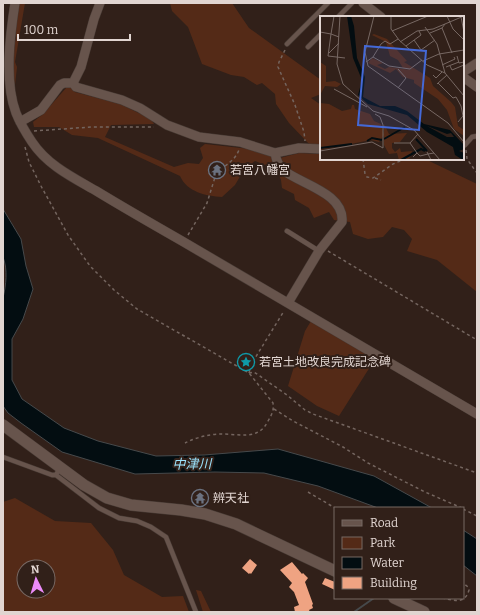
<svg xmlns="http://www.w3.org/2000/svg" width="480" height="615" font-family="Bitter,'Noto Sans JP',serif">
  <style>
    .green { fill: #542a17; fill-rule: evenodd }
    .water { fill: #030d11; stroke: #46494b }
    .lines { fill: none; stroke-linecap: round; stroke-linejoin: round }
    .stream { stroke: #46494b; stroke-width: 2 }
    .building { fill: #efa382 }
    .service-casing { stroke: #483b35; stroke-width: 5.5 }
    .minor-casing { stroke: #483b35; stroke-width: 10 }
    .tertiary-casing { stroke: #483b35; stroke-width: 12 }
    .path { stroke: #74655f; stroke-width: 1.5; stroke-dasharray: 3 3; stroke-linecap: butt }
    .service { stroke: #67544c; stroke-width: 4.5 }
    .minor { stroke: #67544c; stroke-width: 9 }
    .tertiary { stroke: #67544c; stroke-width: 11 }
    .labels { text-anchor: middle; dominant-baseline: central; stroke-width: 4; stroke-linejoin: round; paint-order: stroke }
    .poi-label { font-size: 12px; fill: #e1d5d1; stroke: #312019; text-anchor: start }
    .water-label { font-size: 13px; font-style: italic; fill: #9be2fc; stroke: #312019 }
    .inset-river { fill: none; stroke: #030d11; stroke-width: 2 }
    .inset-road { fill: none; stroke: #776863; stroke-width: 1 }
    .view { fill: #4469d7; fill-opacity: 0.15; stroke: #4469d7; stroke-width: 2 }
    .inset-edge { fill: none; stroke: #e1d5d1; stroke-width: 2 }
  </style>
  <rect width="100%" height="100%" fill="#312019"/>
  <!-- green -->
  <path class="green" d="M19 3H25L15 62 17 67 15 85 13 83 12 60 16 37 14 31Z
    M170 3H232L249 28 321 80V94L311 98 321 105V145H310L289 123 276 104 275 94 262 83 257 85 244 77 231 75 202 64 188 27 172 11Z
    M66 88H71L75 92 120 104 151 119 154 124 111 125 105 137 174 167 188 163 199 164 203 158 200 148 205 144 250 149 280 158 299 153 321 154V159H425L477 184V292L437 260 407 251 412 239 404 230 392 227 383 237 368 239 353 234 350 222 334 220 329 212 314 218 309 208 295 200 294 194 282 188 281 180 276 169 255 161 245 168 235 185 222 197C206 196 187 192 180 176L98 138 72 135 59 127H34L33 122 43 114Z
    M311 321 375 359 339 416 317 406 288 386 305 331Z
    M15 498 55 521 91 523 113 550 124 575 162 597 183 596 189 612H3V502ZM24 567H48V591H24Z
    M196 590 201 591 211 612H203Z"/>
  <!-- water -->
  <path class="water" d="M3 209 21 239 26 266 33 289 23 319 12 339V380L22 399 64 428 98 441 156 456 204 455 278 449 374 476 432 508H378L318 486 264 473 215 472 135 474 62 452 21 423 8 413 3 406V298C6 285 8 270 3 257Z
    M463 530 477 539V576L463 565Z"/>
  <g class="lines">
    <!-- stream -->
    <path class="stream" d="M354 612 374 598"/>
  </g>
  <!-- building -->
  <path class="building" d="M250 559 257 565 251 574 250 573 249 574 242 568Z
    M292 562 302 574 303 573 308 578 305 582 313 604 312 605 313 608 309 610 310 612H295L294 607 299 605 294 592 289 587 292 583 280 570Z
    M325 578 335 582V590L322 584Z"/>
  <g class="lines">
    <!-- service casing -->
    <g class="service-casing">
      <path id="service" d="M338 17 352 3
        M287 44 328 3
        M308 47 321 34
        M465 145 472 137 477 136
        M287 231 319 251
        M3 457 52 475H56L57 473
        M56 475 99 508 119 518 137 521 151 527 166 537 196 612"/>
    </g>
    <!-- minor casing -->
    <g class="minor-casing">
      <path id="minor" d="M15 3C10 35 4 81 16 113 20 123 26 133 32 142 48 166 74 178 98 192 126 209 154 225 182 241 281 298 379 356 477 414
        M363 3 381 17
        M463 72 477 63
        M463 77 477 87
        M73 83 76 87 122 100 140 108 167 125 199 137 240 142 275 153 299 148 321 149
        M20 122 41 110 60 85 64 83H73L81 67 94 19 100 3
        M275 153C276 159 279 166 283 170 300 184 345 193 342 222L319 251 288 303"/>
    </g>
    <!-- tertiary casing -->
    <g class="tertiary-casing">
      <path id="tertiary" d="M3 425 84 485 107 498 131 505 181 510 205 514 236 524 335 571
        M394 598 424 612"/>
    </g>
    <!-- path -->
    <path class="path" d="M285 50 279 62 278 67 295 105 304 132 305 141
      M34 131 91 127H154
      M25 147 29 162 41 186 68 235 90 266 114 290 137 309 249 373 273 403C274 411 272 414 268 421 258 442 237 433 218 434 206 435 195 438 185 443
      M466 150 467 159 477 173
      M363 159 365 174 367 177 373 178 393 164 405 159
      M225 166C232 161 236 157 239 150
      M375 178 381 180
      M188 235 207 203 216 174
      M328 251 477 340
      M249 373 254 372 287 395 305 410 313 414 477 473
      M249 373 252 363 284 311
      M274 409 293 421 343 447 368 463 425 492 462 508
      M308 492 335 508
      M463 509 477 516
      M442 598C453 600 465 605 469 590L468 587 463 583"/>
    <!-- service -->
    <use href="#service" class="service"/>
    <!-- minor -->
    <use href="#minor" class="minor"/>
    <!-- tertiary -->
    <use href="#tertiary" class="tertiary"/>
  </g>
  <!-- icons -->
  <defs>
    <g id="temple-ring" transform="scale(0.9)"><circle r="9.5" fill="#312019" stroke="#6b7280" stroke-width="1.5"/><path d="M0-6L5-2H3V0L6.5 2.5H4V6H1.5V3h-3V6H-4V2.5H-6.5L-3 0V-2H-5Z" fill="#6b7280"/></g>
    <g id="sight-ring" transform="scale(0.9)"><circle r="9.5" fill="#312019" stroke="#0f9aa8" stroke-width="1.5"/><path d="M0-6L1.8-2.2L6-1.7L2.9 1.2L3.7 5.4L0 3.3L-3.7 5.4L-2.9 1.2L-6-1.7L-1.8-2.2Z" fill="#0f9aa8"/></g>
  </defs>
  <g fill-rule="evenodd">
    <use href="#temple-ring" x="217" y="170"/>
    <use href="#sight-ring" x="246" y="362"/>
    <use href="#temple-ring" x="200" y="498"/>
  </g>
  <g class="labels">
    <!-- poi labels -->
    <g class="poi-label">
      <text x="230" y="170">若宮八幡宮</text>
      <text x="259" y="362">若宮土地改良完成記念碑</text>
      <text x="213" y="498">辨天社</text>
    </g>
    <!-- water labels -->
    <g class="water-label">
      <text transform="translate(192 464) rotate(-1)">中津川</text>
    </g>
  </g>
  <!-- overview -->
  <g transform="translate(320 16)">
    <rect width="144" height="144" fill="#312019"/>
    <path d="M54 18 67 23 87 45 84 46 110 62 113 70 131 86 135 91 138 110 144 114V120L134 113 127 94 118 83 94 67V64L83 61 76 53 70 57 48 47 52 42 63 47 57 49 65 53 69 51 91 54 83 52 78 44 70 40 66 26 52 19ZM0 46 6 50V66L15 65 21 68 17 71 5 70 0 79ZM0 87 9 88 22 95 31 93 32 89H34L35 93 50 98 54 105 61 108 64 119V108L69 118 87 117 80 126 72 127V132L75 136 80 132 81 136 92 135 89 144H79L77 137 69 138 64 129V119L59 126 51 124 0 134Z" fill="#542a17"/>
    <path d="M27 0H31L34 10 37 42 45 61 43 81 60 90H75L87 95 104 108 130 114 144 129V133L139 135 144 137 143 144 135 139 133 131 107 116 87 99 48 88 38 79 42 64 33 42ZM107 110 127 118 131 117 134 121H127Z" fill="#030d11" fill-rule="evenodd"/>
    <path class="inset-river" d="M64 123 85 111M96 123 107 135M47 125 52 122 62 124M0 132 32 128M81 144 101 133 105 135"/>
    <path class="inset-road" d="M20 0 17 48 23 68 53 95 69 100 94 114 120 144M54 0 45 36 48 50 128 107 144 126M71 0V13L79 24 107 49 125 57 144 80M127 0 133 13 144 24M141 1 144 16M125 8 122 12 132 37M105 11 117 28 125 57M72 15 108 0M0 16 11 18 14 0M110 17 122 12M19 21 11 18 8 40 25 42M94 24 101 34 115 24M80 26 97 15 113 13 144 0M86 30 101 19 99 15M9 37 19 27M137 40 139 47 144 46M53 41 69 50 90 53 102 44M103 45 119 38 144 34M46 46 53 41 61 28 65 25 70 28 78 23M122 49 135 43 134 41M130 50 132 54 144 49M126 51 139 46M113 59 116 62 122 56M118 67 133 82 136 81 141 90 143 100 138 106M117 68 127 59M78 72 86 62 78 53M14 73 47 91M55 98 60 101 63 109V132M74 127H90M0 135 52 126 63 132M97 137 90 127 98 118M93 141 97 137 100 140 108 138 107 136M111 144 108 138 114 137"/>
    <path class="view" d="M45 30 106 35 99 114 38 109Z"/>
    <rect width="144" height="144" class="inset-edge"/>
  </g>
  <!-- border -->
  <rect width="480" height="615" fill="none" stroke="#e1d5d1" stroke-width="8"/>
  <!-- legend -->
  <rect x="334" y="507" width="130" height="92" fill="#312019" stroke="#776863"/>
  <rect x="342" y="520" width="20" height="6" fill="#67544c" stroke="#776863"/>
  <text x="370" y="527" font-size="12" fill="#e1d5d1">Road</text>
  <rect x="342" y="537" width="20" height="12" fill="#542a17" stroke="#776863"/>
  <text x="370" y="547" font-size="12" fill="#e1d5d1">Park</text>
  <rect x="342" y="557" width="20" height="12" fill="#030d11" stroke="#776863"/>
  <text x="370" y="567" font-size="12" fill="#e1d5d1">Water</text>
  <rect x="342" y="577" width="20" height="12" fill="#efa382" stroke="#776863"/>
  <text x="370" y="587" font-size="12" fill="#e1d5d1">Building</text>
  <!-- north arrow -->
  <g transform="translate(36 579) rotate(355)"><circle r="19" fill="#312019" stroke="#776863"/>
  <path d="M0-3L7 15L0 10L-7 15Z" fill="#ec8cfa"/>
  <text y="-6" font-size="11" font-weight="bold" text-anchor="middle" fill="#e1d5d1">N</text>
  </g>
  <!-- scale -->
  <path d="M18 34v6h112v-6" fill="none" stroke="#e1d5d1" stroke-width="2"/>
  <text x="24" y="34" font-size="12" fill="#e1d5d1" stroke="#312019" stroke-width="3" paint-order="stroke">100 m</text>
</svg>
